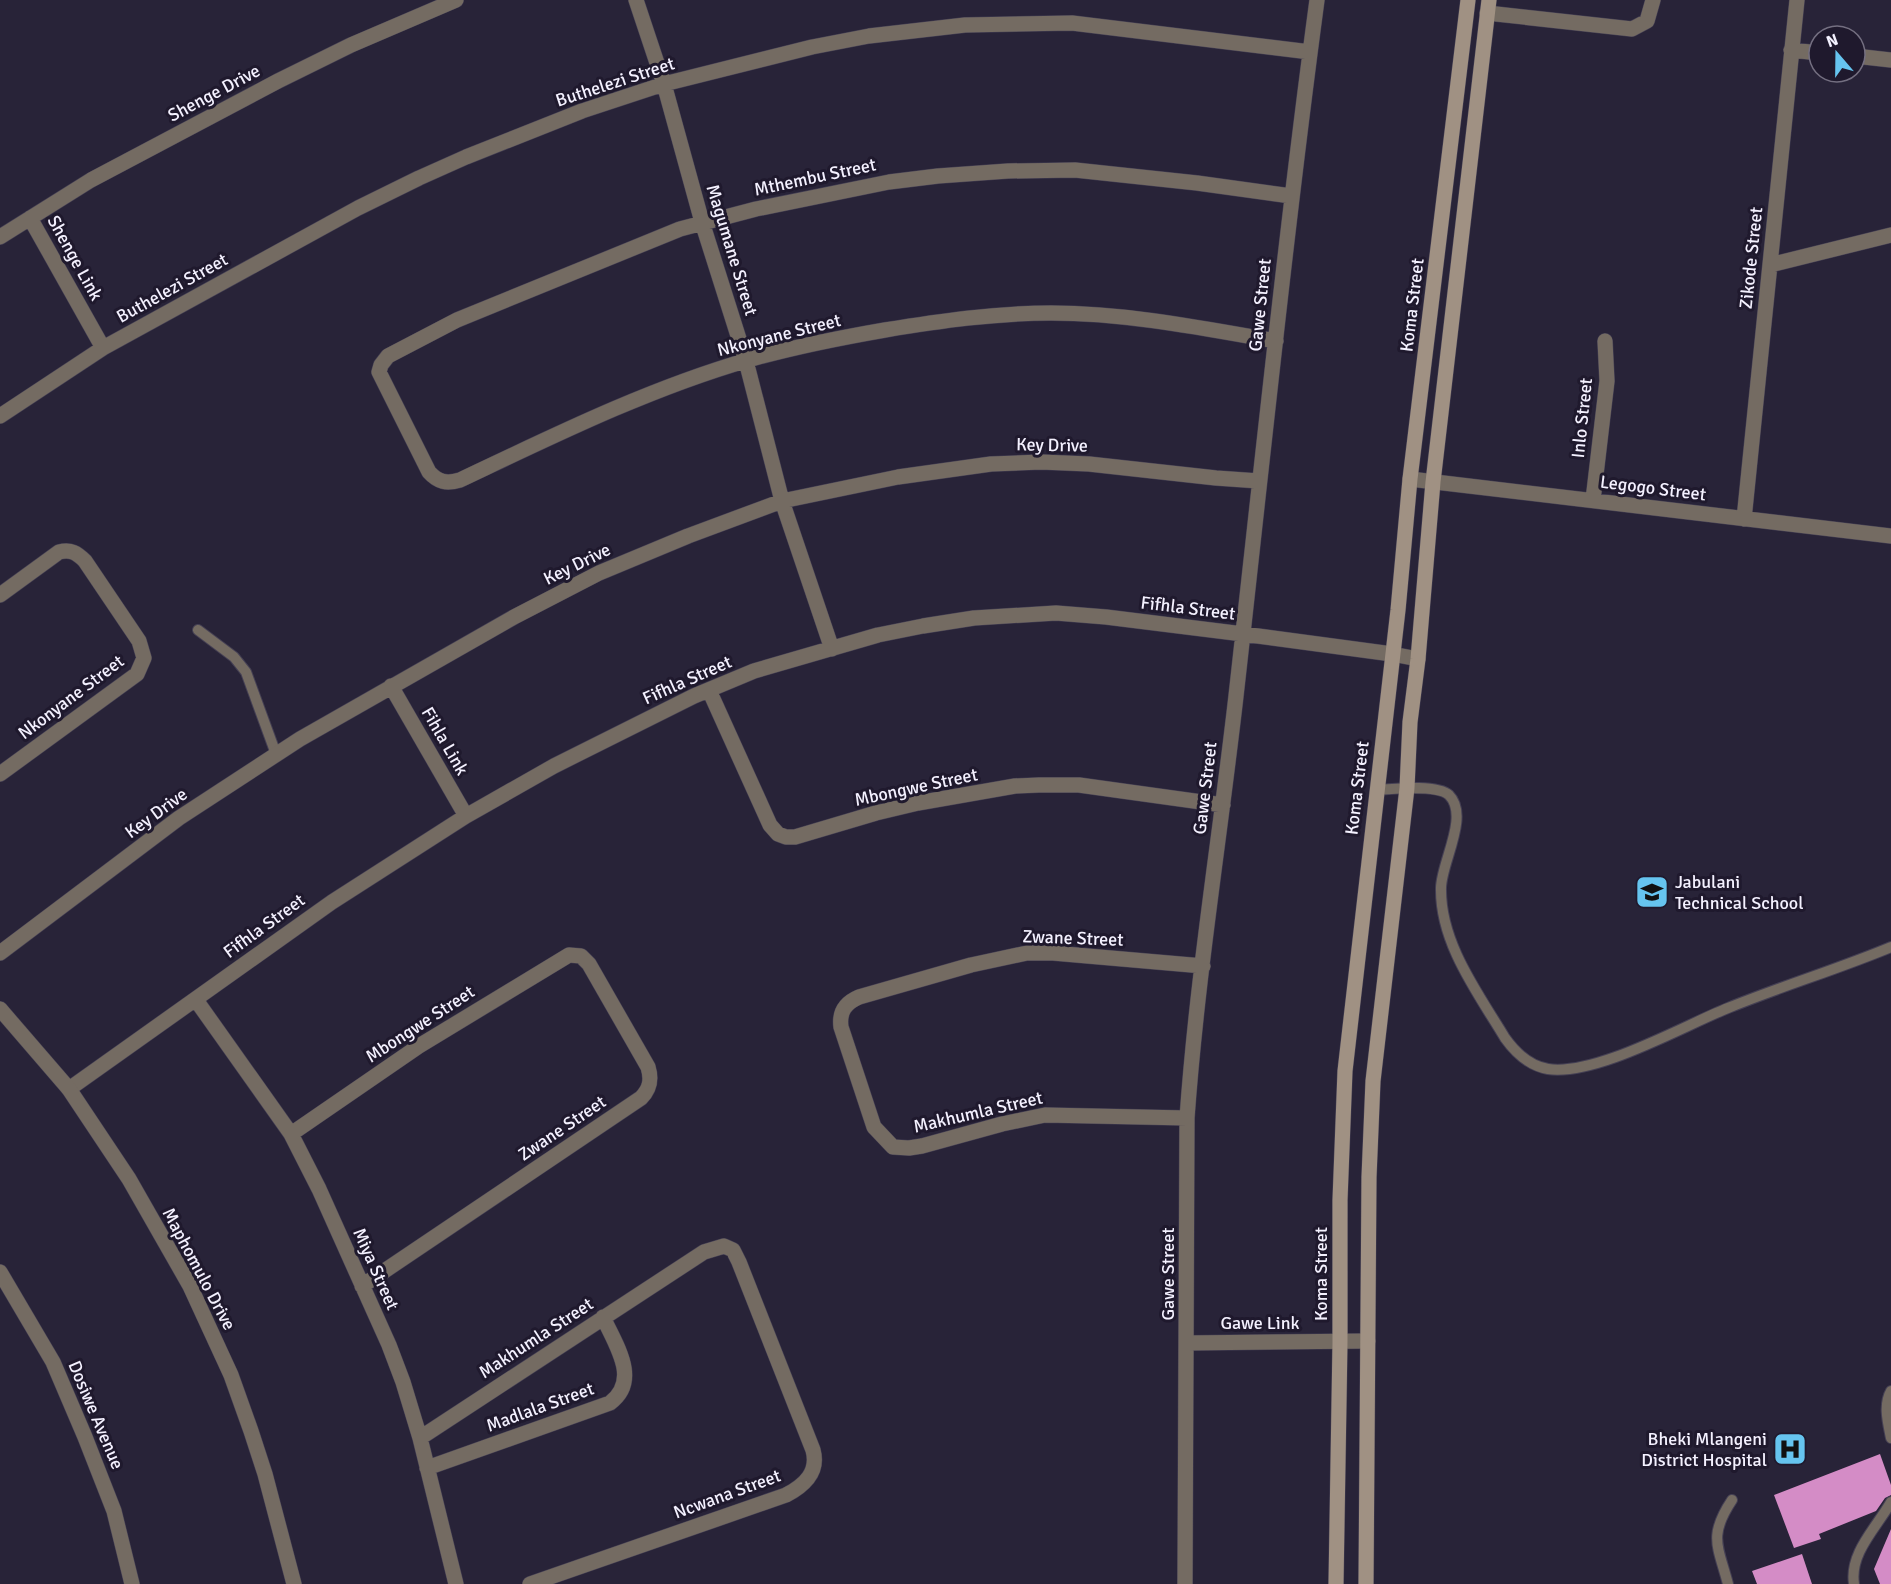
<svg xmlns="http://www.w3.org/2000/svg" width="1891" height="1584" font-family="Signika,sans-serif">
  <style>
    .building { fill: #d48cc6 }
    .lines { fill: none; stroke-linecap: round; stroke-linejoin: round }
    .service-casing { stroke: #454054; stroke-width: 12 }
    .minor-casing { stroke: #454054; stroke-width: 16 }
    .tertiary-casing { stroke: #454054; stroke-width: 16 }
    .secondary-casing { stroke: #454054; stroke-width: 16 }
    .service { stroke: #746b62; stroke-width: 10 }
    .minor { stroke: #746b62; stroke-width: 15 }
    .tertiary { stroke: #746b62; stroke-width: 15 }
    .secondary { stroke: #a09183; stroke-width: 15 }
    .labels { text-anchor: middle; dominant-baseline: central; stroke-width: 6; stroke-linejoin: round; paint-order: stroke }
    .street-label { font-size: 18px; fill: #f4f1ff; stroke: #1f192d }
    .poi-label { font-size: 18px; fill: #f4f1ff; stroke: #1f192d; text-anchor: start }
  </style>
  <rect width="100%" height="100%" fill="#282338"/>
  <!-- building -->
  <path class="building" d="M1880 1454 1891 1485V1495L1885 1498 1876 1511 1819 1534 1821 1539 1794 1548 1774 1495Z
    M1891 1529V1584H1880L1874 1569Z
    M1802 1554 1812 1584H1757L1752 1571Z"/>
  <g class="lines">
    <!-- service casing -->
    <g class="service-casing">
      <path id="service" d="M198 630 234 657 246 672 276 754
        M1377 790C1392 789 1437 784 1449 795 1470 816 1441 863 1441 888 1440 943 1478 993 1505 1038 1515 1052 1530 1066 1548 1069 1596 1076 1683 1026 1728 1008 1782 986 1838 969 1891 947
        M1891 1391C1883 1405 1888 1423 1891 1438
        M1728 1584C1718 1546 1708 1536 1732 1500
        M1854 1584C1849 1553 1877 1527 1891 1502"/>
    </g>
    <!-- minor casing -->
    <g class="minor-casing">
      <path id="minor" d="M636 0 664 84 702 222 746 361 782 501 832 649
        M1487 13 1632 29 1647 21 1653 0
        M1791 50 1819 53
        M1855 56 1891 60
        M30 218 103 348
        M0 237 91 180 278 81 351 45 456 0
        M1770 265 1891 235
        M1276 341C1202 328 1126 313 1051 313 995 313 940 321 885 330 839 338 793 347 748 360 648 389 553 436 460 480 446 484 438 482 429 472L379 372 381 365 388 356 457 320 680 229 756 209 889 182 938 176 1008 171 1075 170 1197 183 1291 196
        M0 416 103 348 358 208 419 178 466 157 582 111 664 84 812 47 869 36 965 25 1072 23 1310 52
        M1410 479 1891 536
        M1593 500 1607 381 1605 341
        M1744 519 1797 0
        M0 595 59 552C71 549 77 553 85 561L139 641 144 658 137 674 0 774
        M391 686 466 816
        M709 690 770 825 778 834 786 837H795L876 813 918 803 1015 786 1039 785H1079L1223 805
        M0 953 179 818 300 739 514 617 599 573 688 536 782 501 898 477 991 464 1041 462 1089 464 1216 478 1259 481
        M196 1000 291 1134 319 1189 389 1345 403 1382 420 1438 456 1584
        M69 1089 332 902 466 816 554 766 694 696 754 671 878 635 923 626 974 618 1056 613 1106 617 1243 634 1392 654 1418 659
        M1187 1118 1045 1115 1002 1124 922 1146 909 1148 893 1147 874 1127 841 1027C839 1012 845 1003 859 997L971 965 1027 953H1053L1203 966
        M291 1134 419 1046 569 955 581 956 589 964 648 1067C652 1080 650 1089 641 1098L362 1286
        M0 1272 53 1362 85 1437 114 1511 132 1584
        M1187 1343 1368 1341
        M420 1438 704 1252 724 1246 733 1250 739 1262 813 1450C819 1472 805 1485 786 1495L530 1584
        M427 1468 610 1403C641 1380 615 1344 603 1317
        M1185 1584 1187 1118C1197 977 1220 837 1236 696 1262 464 1286 232 1317 0"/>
    </g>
    <!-- tertiary casing -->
    <g class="tertiary-casing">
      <path id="tertiary" d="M0 1009 69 1089 129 1179 190 1286 231 1375 251 1431 265 1474 294 1584"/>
    </g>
    <!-- secondary casing -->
    <g class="secondary-casing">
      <path id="secondary" d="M1336 1584 1340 1342V1200L1345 1071 1398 610 1410 479 1468 0
        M1366 1584 1369 1177 1373 1081 1407 788 1410 722 1418 659 1433 482 1489 0"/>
    </g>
    <!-- service -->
    <use href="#service" class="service"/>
    <!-- minor -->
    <use href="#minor" class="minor"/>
    <!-- tertiary -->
    <use href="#tertiary" class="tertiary"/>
    <!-- secondary -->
    <use href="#secondary" class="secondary"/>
  </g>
  <!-- icons -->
  <defs>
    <g id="school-square" transform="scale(1.725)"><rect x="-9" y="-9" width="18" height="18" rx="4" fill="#66c4ef" stroke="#1f192d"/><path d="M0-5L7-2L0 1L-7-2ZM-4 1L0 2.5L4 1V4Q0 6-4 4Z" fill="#111"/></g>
    <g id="hospital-square" transform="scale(1.725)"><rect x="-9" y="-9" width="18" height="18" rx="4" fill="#66c4ef" stroke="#1f192d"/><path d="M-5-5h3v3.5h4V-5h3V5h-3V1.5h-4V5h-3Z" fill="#111"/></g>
  </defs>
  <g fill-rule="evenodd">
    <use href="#school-square" x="1652" y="892"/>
    <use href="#hospital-square" x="1790" y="1449"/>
  </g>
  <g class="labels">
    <!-- street labels -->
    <g class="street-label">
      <text transform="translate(615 82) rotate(-18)">Buthelezi Street</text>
      <text transform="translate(214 93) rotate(-28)">Shenge Drive</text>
      <text transform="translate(815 177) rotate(-12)">Mthembu Street</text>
      <text transform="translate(732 250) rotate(73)">Magumane Street</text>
      <text transform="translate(75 258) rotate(61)">Shenge Link</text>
      <text transform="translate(1751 258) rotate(-84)">Zikode Street</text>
      <text transform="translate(172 288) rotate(-29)">Buthelezi Street</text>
      <text transform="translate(1260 305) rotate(-84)">Gawe Street</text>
      <text transform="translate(1412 305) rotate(-83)">Koma Street</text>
      <text transform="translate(779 335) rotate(-14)">Nkonyane Street</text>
      <text transform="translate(1582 418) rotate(-84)">Inlo Street</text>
      <text transform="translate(1052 445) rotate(1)">Key Drive</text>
      <text transform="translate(1653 488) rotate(7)">Legogo Street</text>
      <text transform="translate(577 564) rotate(-26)">Key Drive</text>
      <text transform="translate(1188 608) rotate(7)">Fifhla Street</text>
      <text transform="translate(687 680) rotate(-24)">Fifhla Street</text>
      <text transform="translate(71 697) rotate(-37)">Nkonyane Street</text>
      <text transform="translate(445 741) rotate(60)">Fihla Link</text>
      <text transform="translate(916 787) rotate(-12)">Mbongwe Street</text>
      <text transform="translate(1205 788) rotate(-83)">Gawe Street</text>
      <text transform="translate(1357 788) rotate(-83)">Koma Street</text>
      <text transform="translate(156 813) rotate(-36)">Key Drive</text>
      <text transform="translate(264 926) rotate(-36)">Fifhla Street</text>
      <text transform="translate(1073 938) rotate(2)">Zwane Street</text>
      <text transform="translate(420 1024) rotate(-33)">Mbongwe Street</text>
      <text transform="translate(978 1112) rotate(-13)">Makhumla Street</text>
      <text transform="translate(562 1128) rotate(-34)">Zwane Street</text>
      <text transform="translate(199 1269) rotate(62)">Maphomulo Drive</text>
      <text transform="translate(376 1269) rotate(66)">Miya Street</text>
      <text transform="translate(1168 1274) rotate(-90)">Gawe Street</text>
      <text transform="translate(1321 1274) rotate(-90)">Koma Street</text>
      <text x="1260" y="1323">Gawe Link</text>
      <text transform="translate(536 1338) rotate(-33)">Makhumla Street</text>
      <text transform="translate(540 1407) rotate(-20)">Madlala Street</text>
      <text transform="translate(96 1415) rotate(67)">Dosiwe Avenue</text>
      <text transform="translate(727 1494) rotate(-20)">Ncwana Street</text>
    </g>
    <!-- poi labels -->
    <g class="poi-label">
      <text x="1675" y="882">Jabulani<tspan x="1675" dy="21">Technical School</tspan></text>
      <text x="1767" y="1439" text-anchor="end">Bheki Mlangeni<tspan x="1767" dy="21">District Hospital</tspan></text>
    </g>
  </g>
  <!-- north arrow -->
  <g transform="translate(1837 54) rotate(340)"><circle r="28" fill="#1f192d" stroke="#746f81" stroke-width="1.5"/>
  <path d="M0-4.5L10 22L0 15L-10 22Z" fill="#66c4ef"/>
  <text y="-9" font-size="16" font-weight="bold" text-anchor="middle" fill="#f4f1ff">N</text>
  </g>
</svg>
